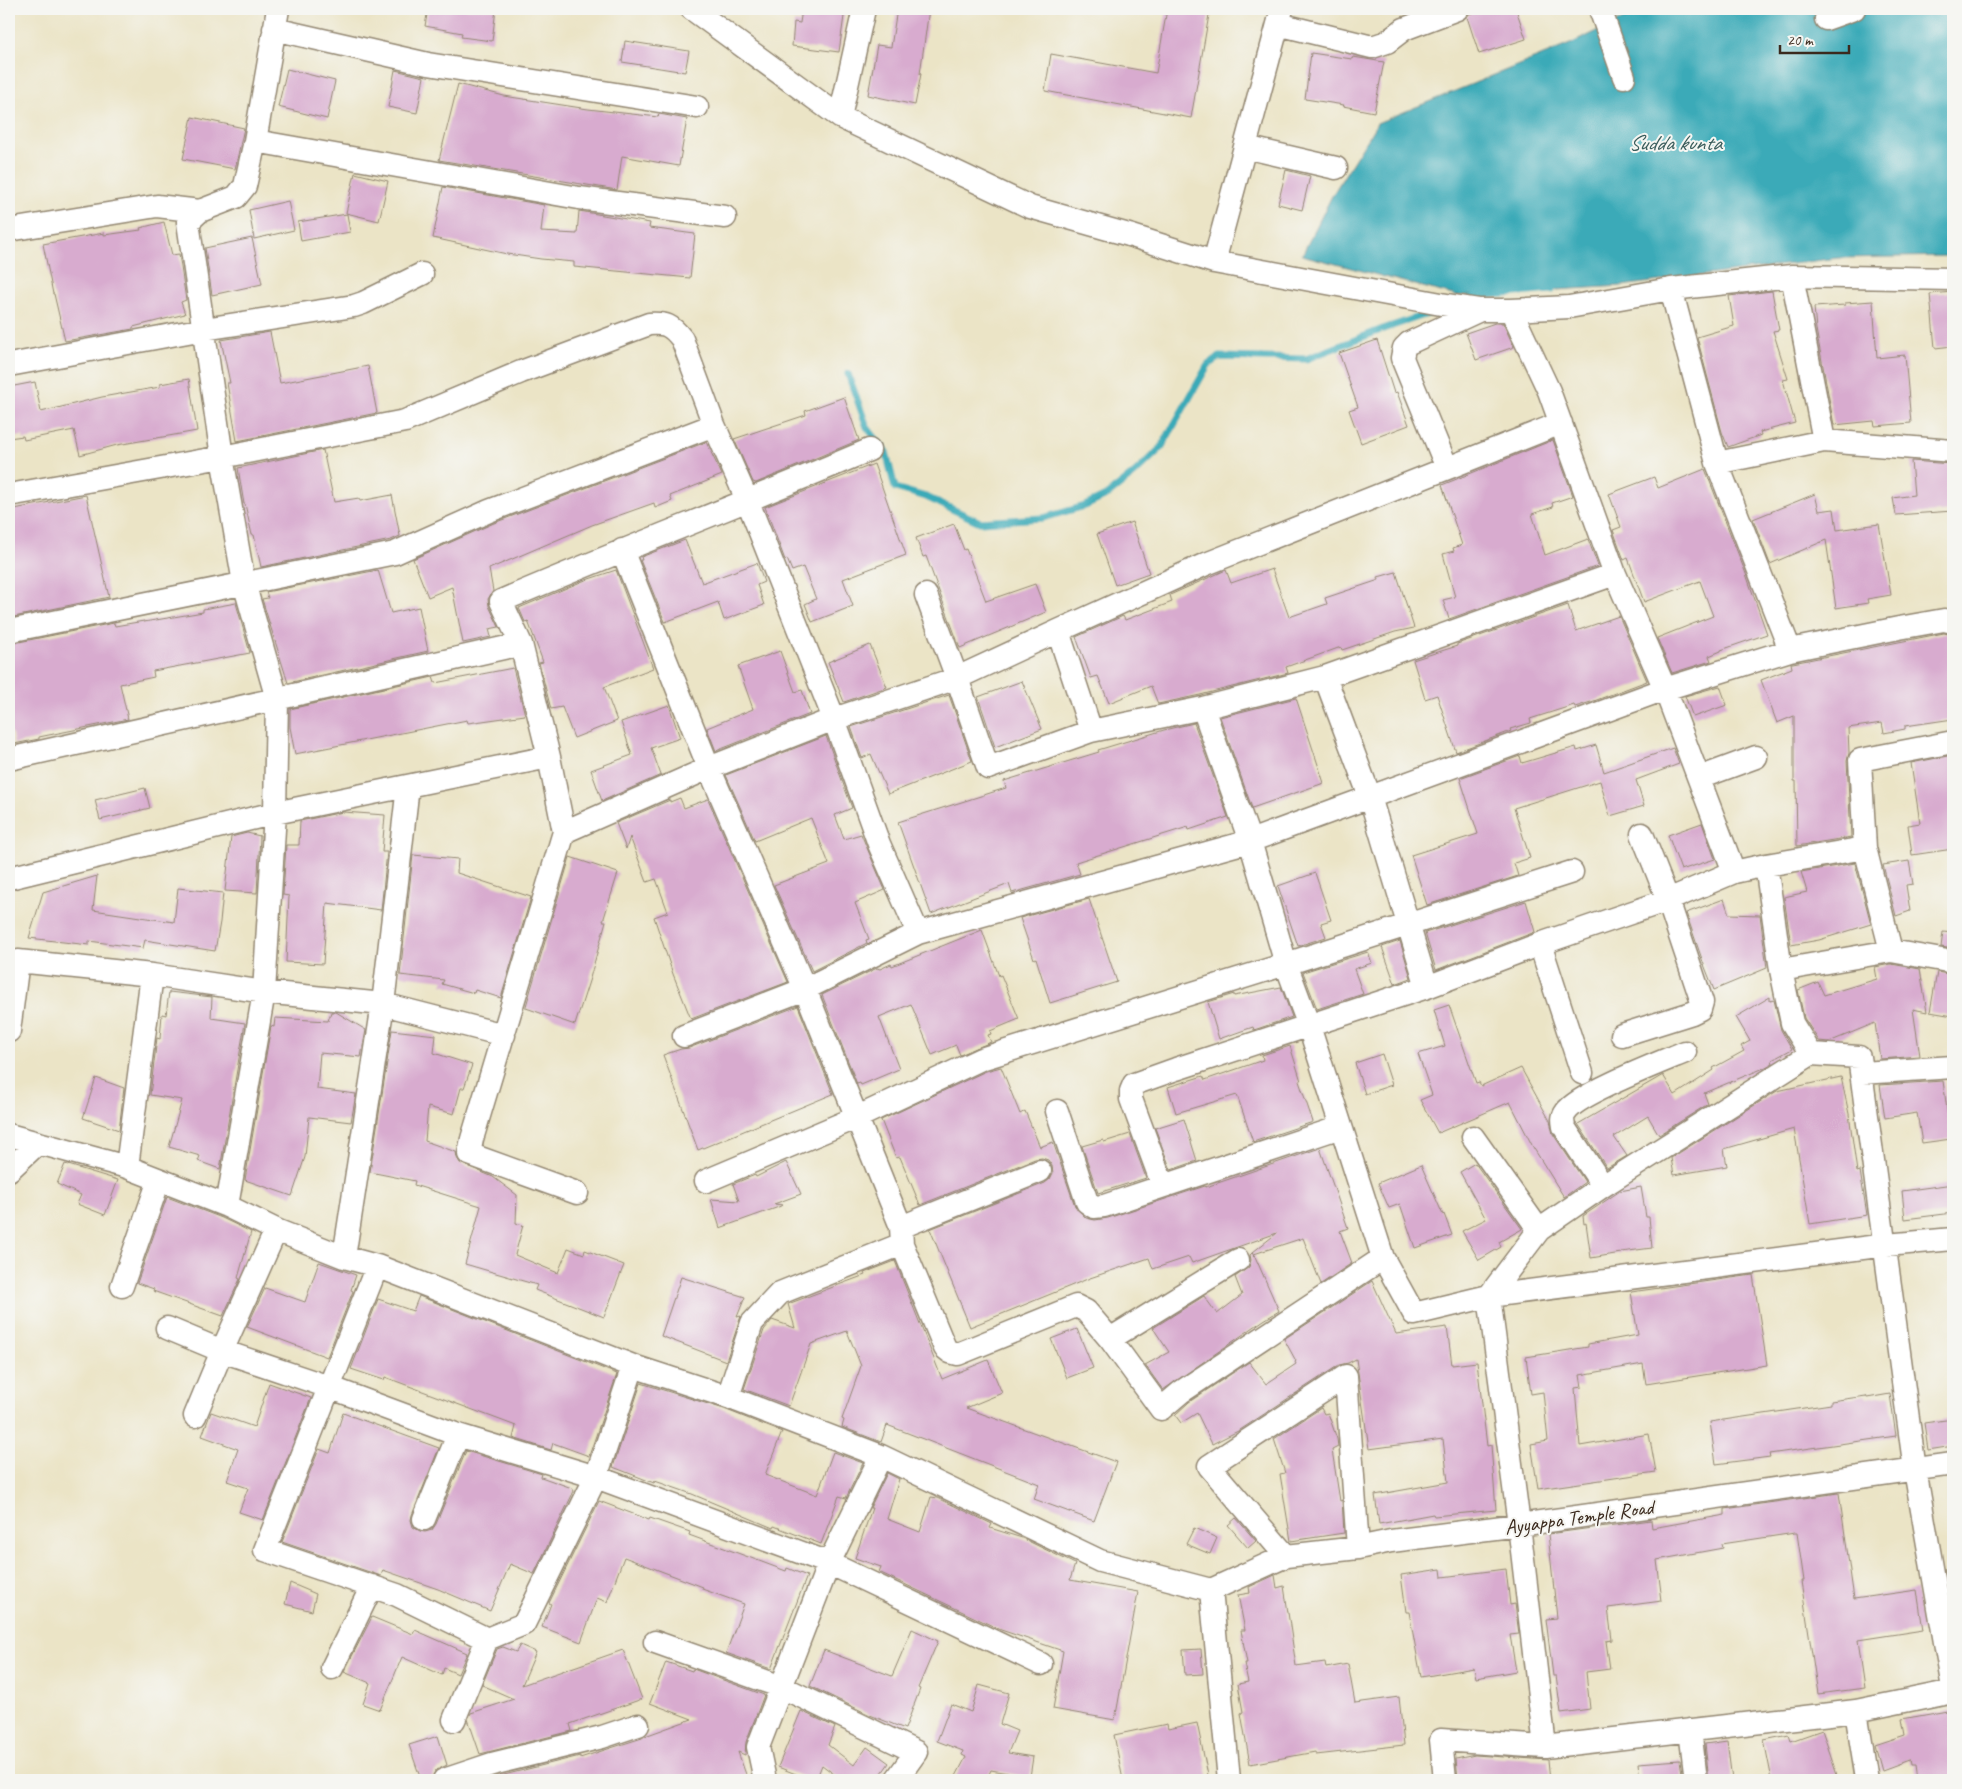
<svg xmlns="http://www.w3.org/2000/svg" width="1962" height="1789" font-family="Caveat,sans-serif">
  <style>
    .water { fill: #3aaab8; stroke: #3a6a6b }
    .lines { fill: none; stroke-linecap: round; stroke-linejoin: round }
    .stream { stroke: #3aaab8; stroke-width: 7 }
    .building { fill: #d8abcf }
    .street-casing { stroke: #938772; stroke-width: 25 }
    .street { stroke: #fff; stroke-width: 22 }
    .labels { text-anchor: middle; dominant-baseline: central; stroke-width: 4; stroke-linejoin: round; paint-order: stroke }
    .street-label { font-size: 21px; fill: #3b2a1e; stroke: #f6f6f2 }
    .water-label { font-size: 22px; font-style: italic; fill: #3b5d5c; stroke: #f6f6f2 }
  </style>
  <rect width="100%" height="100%" fill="#f6f6f2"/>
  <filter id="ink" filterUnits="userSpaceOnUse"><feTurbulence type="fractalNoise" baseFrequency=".02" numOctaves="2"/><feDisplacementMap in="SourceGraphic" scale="10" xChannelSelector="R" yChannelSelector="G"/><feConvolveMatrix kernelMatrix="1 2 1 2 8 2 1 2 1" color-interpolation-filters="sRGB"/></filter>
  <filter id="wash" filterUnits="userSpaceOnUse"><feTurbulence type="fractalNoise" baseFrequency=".0096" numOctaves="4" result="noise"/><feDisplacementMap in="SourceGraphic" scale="20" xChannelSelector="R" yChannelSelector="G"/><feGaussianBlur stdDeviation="1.12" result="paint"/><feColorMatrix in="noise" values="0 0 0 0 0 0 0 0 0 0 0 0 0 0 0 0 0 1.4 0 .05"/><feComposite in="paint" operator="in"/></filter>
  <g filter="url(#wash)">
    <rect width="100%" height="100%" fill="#ebe4c6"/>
    <!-- water -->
    <path class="water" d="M1644 9H1953V256L1838 258 1621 286 1457 296 1302 255 1333 194 1377 123 1570 44Z"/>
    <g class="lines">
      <!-- stream -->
      <path class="stream" d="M1465 301 1478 296 1552 290
        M848 374 867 427 886 452 895 488 926 497 980 522 1043 518 1085 506 1106 496 1135 473 1161 448 1208 365 1219 357 1306 359 1383 329 1436 311"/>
    </g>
    <g id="blocks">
      <!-- building -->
      <path class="building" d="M428 9H496L492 41 461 37 462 33 425 26Z
        M802 9H845L839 52 792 46 794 22 800 23Z
        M897 9H929L920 74H921L915 105 868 95 877 45 891 47Z
        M1167 9H1210L1191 118 1045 91 1051 54 1156 73Z
        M1485 9H1516L1526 39 1479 54 1467 17 1469 14Z
        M625 41 689 51 685 72 622 62Z
        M1311 53 1352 59 1353 57 1384 62 1374 112 1343 106 1344 105 1305 99Z
        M287 69 335 81 327 119 278 107Z
        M395 70 424 77 417 113 388 107Z
        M458 84 504 96 588 109 658 117 659 114 687 119 679 166 622 156 617 190 439 160Z
        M192 117 244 128 235 169 183 159Z
        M1286 170 1310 176 1302 210 1278 204Z
        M355 173 388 181 379 221 346 213Z
        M443 187 544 205 541 232 577 234 579 211 650 223 649 228 695 234 690 278 574 267V262L541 259 507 254 433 238Z
        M288 201 294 230 254 239 249 210Z
        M347 214 350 232 301 241 298 222Z
        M164 222 172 255 179 254 186 300 181 302 185 314 133 327V329L65 341 54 294H53L43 244 104 233V235L141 230 140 228Z
        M252 238 262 284 212 295 205 248Z
        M1772 291 1779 330 1773 331 1788 379 1783 380 1795 423 1760 432 1761 435 1728 447 1722 432 1697 337 1734 326 1729 296Z
        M1953 292V346L1935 348 1930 294Z
        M1873 301 1877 358 1905 355 1911 423 1875 426 1874 421 1834 425 1816 329 1814 307 1845 305V303Z
        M1495 323H1503L1514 347 1476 360 1466 333Z
        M270 332 280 383 368 366 377 413 237 441 227 383H230L221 340Z
        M1377 340 1394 393 1397 392 1409 425 1361 443 1349 410 1358 407 1339 353Z
        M189 379 197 431 117 445 80 455 74 430 24 440 23 436 9 438V387L35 382 41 412 102 397 160 387V384Z
        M844 397 859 440 756 483 753 482 734 439 806 415 805 411Z
        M1553 440 1573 496 1552 503 1553 507 1532 514 1545 555 1588 539 1598 566 1449 619 1443 600 1455 597 1443 554 1454 551 1453 548 1462 545 1442 485Z
        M706 442 722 475 670 496 672 501 655 508 654 503 592 525 489 569 493 591 488 599 489 606 499 627 489 629 491 637 463 643 452 587 428 597 413 559 494 523Z
        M323 450 334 502 359 498 360 501 392 495 400 536 391 540 261 567 254 535H252L245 504H244L238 468Z
        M1911 461 1951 464 1953 511 1896 515 1893 498 1914 495Z
        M874 464 906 555 843 579 853 606 812 622 805 604 816 599 803 567 792 571 787 559 785 560 765 507Z
        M1705 469 1746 574 1767 634 1721 650V651L1709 656 1711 661 1672 673 1657 638 1713 616 1700 581 1644 602 1628 558 1624 560 1613 530 1621 527 1609 494 1654 477 1658 488Z
        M1815 494 1819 511 1834 509 1837 530 1879 524 1891 595 1867 599 1868 603 1836 608 1826 540 1770 564 1753 519Z
        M86 495 109 597 9 618V510Z
        M1132 522 1149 573 1115 585 1097 534Z
        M954 524 964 550 966 549 986 601 1035 584 1046 612 960 648 926 556 923 557 916 538Z
        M685 540 702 583 757 563 764 582 757 585 764 605 724 620 718 602 665 622 640 560H642L641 557Z
        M1272 569 1289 617 1327 604 1325 598 1379 580 1378 577 1396 572 1414 628 1395 632 1342 650 1341 647 1286 667 1288 673 1200 695 1158 704 1151 686 1109 703 1098 676 1091 678 1076 637 1123 616 1125 620 1172 602 1170 595 1226 570 1231 583Z
        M378 570 391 613 419 607 428 651 288 683 262 599 268 598 266 592Z
        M616 570 653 668 604 687 617 721 574 738 562 707 551 709 539 663 543 662 528 621 525 622 519 608 583 581Z
        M236 603 250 653 153 671 154 677 120 684 128 719 39 737V739L14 744 9 721V644L114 623 115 626 144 621V622L203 612V609Z
        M1568 605 1576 631 1619 616 1647 681 1594 701 1575 707 1574 705 1530 719 1531 723 1510 729 1511 731 1456 752 1437 695 1425 699 1413 660 1457 646V644Z
        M1944 633 1953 635V719L1905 726V729L1884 733 1882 723 1848 728 1849 753 1847 761 1851 837 1797 846 1796 781H1794V716L1777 723 1761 680 1792 668 1791 663H1793Z
        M870 645 887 687 844 702 828 662Z
        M780 651 795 692 802 690 810 714 716 751 707 728 753 709 738 666Z
        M513 668 525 715 468 723 467 720 295 754 290 727V709L433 677 435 683Z
        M1022 681 1042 729 995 747 978 697Z
        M1720 686 1727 705 1693 717 1685 696Z
        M949 695 972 761 888 794 871 754 862 758 851 727Z
        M1296 698 1324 783 1252 808 1220 717Z
        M669 705 680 738 651 748 661 775 602 801 591 770 632 755 621 722Z
        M1194 723 1228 817 1189 830 1188 827 1076 862 1080 874 1012 893 1009 884 931 914 898 822 1006 788 1004 781 1099 752 1098 750 1164 730Z
        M826 736 852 808 835 815 844 839 861 834 885 890 855 903 869 939 866 940 867 943 812 971 774 885 829 864 811 818 755 841 726 775Z
        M1596 745 1604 772 1673 748 1679 764 1636 780 1644 806 1610 816 1600 781 1514 808 1530 858 1514 863 1518 876 1427 905 1411 855 1478 834 1460 778 1520 756 1522 763 1576 747 1577 751Z
        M1953 755V849L1912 855 1908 825 1920 823 1911 763Z
        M145 788 150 808 100 820 95 800Z
        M680 798 684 808 708 799 788 982 691 1019 673 974 654 917 668 912 656 879 647 882 630 837 626 849 616 823 670 800V802Z
        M343 812 385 815 382 852H387L381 910 327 903 323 964 286 962 289 896 283 895 286 845H299L300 821Z
        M1702 823 1715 859 1681 870 1668 835Z
        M247 833 260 836 257 893 225 891 231 837Z
        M413 855 458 859 457 873 531 897 501 998 475 990 474 993 442 984 444 980 400 975Z
        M570 857 618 873 603 921H606L590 978 575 1025 526 1008V1006Z
        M1909 861 1913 884 1906 885 1910 911 1896 916 1883 865Z
        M1855 863 1871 924 1819 940 1791 945 1784 897 1807 892 1801 872Z
        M1315 873 1331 920 1321 923 1326 937 1298 946 1278 886Z
        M97 876 93 910 174 922 178 888 223 893 220 922 215 951 145 940 143 948 89 941V945L29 938 43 892Z
        M1089 899 1117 982 1050 1003 1036 958 1034 959 1020 918Z
        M1724 899 1729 914 1760 915 1767 968 1714 990 1703 962 1686 913Z
        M1526 901 1535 932 1436 970 1425 933Z
        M982 930 999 976 1001 975 1019 1019 990 1031 991 1034 988 1035 991 1042 960 1055 956 1045 932 1055 911 1004 879 1017 899 1069 861 1085 860 1083 857 1084 822 995 877 968 880 969 891 964 892 966Z
        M1943 932 1953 933V949L1941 947Z
        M1400 941 1411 978 1395 984 1382 947Z
        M1368 952 1372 963 1354 969 1363 994 1317 1009 1303 972Z
        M1891 964 1920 969 1927 1012 1913 1009 1920 1056 1880 1059 1875 1023 1829 1042 1819 1041 1804 1018 1798 990 1818 982 1824 995 1877 979 1875 967Z
        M1937 972 1953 975V1016L1930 1012Z
        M1281 987 1292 1017 1254 1030 1253 1027 1219 1039 1208 1002 1234 994V996Z
        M169 992 212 997 211 1018 245 1023 220 1169 198 1161 200 1156 169 1147 182 1100 150 1095 157 1038 160 1039 162 1014 166 1015Z
        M1770 997V1001L1774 1000 1781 1030 1792 1049 1772 1060 1773 1063 1764 1068 1704 1093 1708 1104 1659 1135 1648 1116 1614 1137 1627 1156 1607 1168 1578 1124 1663 1075 1675 1095 1714 1070 1713 1068 1744 1051 1741 1046 1750 1041 1736 1017Z
        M1449 1005 1476 1083 1479 1082 1481 1086 1521 1068 1550 1121 1553 1134 1585 1182 1564 1197 1533 1147 1510 1102 1438 1133 1420 1100 1432 1095 1418 1054 1445 1046 1434 1010Z
        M798 1006 833 1094 698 1150 663 1055 681 1049 689 1048Z
        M331 1012H336L366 1030 361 1057 320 1053 317 1089 356 1094 351 1122 309 1117 305 1157 292 1196 245 1180 271 1026 274 1027 275 1018 328 1021Z
        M392 1030 436 1035 434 1053 472 1065 464 1088H461L454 1114 428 1107 425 1141 456 1152 457 1158 460 1163 493 1177 517 1195 516 1223 523 1225 515 1255 558 1273 568 1248 584 1254 585 1250 624 1265 604 1317 535 1290 537 1285 465 1264 481 1206 414 1185 415 1181 370 1172Z
        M1290 1046 1301 1081H1299L1313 1122 1253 1142 1237 1095 1176 1113 1168 1087 1203 1076 1205 1080 1263 1060 1262 1055Z
        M1382 1054 1392 1085 1365 1094 1355 1063Z
        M1001 1067 1020 1114 1025 1111 1040 1147 1053 1142 1075 1206 1086 1218 1095 1220 1108 1218 1205 1186 1206 1187 1320 1148 1348 1228 1340 1231 1352 1263 1321 1284 1303 1238 1254 1254 1253 1252 1277 1233 1192 1263 1189 1257 1153 1269 1149 1258 1090 1278 970 1327 930 1229 1045 1183 1050 1179 1053 1173 1052 1166 1048 1160 1042 1158 1035 1159 920 1205 900 1157 896 1158 881 1120 986 1071Z
        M1841 1077 1849 1114 1857 1172 1860 1171 1867 1215 1810 1224 1794 1129 1724 1149 1727 1166 1674 1175 1671 1158 1777 1091Z
        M96 1078 124 1088 119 1130 83 1118Z
        M1943 1081 1951 1139 1922 1143 1917 1113 1885 1118 1880 1085Z
        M1184 1119 1197 1161 1171 1170 1155 1128Z
        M1130 1134 1146 1178 1098 1193 1082 1146 1103 1140 1104 1142Z
        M786 1162 801 1194 774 1204 783 1205 776 1208 720 1228 711 1199 739 1201 733 1184 755 1175 756 1177Z
        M1475 1163 1522 1229 1499 1242 1501 1247 1479 1260 1462 1231 1486 1219 1460 1172Z
        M65 1164 118 1180 105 1215 77 1204 81 1195 57 1184Z
        M1421 1165 1443 1215 1444 1214 1452 1235 1415 1248 1400 1204 1389 1208 1378 1183Z
        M1953 1184V1213L1905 1219 1902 1191Z
        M1641 1187 1646 1217H1649L1652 1248 1621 1252V1253L1591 1258 1586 1223 1584 1224 1583 1216 1620 1191Z
        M167 1197 222 1218 251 1232 238 1278 240 1279 223 1316 153 1291 154 1289 137 1283Z
        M1253 1252 1279 1311 1264 1320 1163 1390 1145 1365 1169 1352 1153 1328 1204 1296 1217 1314 1242 1295 1235 1277 1249 1267 1251 1260 1250 1255Z
        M895 1261 942 1379 988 1360 1002 1393 966 1408 1116 1462 1094 1521 1034 1499 1039 1484 887 1425 881 1442 842 1427 844 1420 842 1419 861 1366 847 1331 811 1344 789 1406 744 1389 764 1330 772 1320 795 1328 788 1304 865 1275 864 1273Z
        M319 1262 356 1275 351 1290 353 1291 327 1357 247 1327 265 1288 305 1302Z
        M1753 1275 1767 1365 1646 1384 1643 1364 1580 1375 1582 1387 1575 1388 1580 1446 1649 1434 1656 1472 1538 1489 1531 1444 1548 1441 1543 1392 1531 1394 1526 1357 1588 1347V1344L1638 1335 1631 1292Z
        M681 1277 745 1297 737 1317 741 1316 726 1361 661 1336Z
        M1372 1281 1396 1334 1447 1327 1452 1365 1477 1362 1487 1446 1491 1445 1496 1510 1434 1516 1433 1514 1379 1524 1375 1495 1448 1482 1443 1439 1369 1449 1356 1359 1348 1363 1339 1365 1240 1430 1212 1444 1197 1413 1181 1423 1175 1415 1189 1402 1249 1362 1266 1384 1296 1364 1295 1362 1296 1361 1284 1339Z
        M419 1296 617 1374 589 1456 553 1443 551 1450 513 1438 516 1426 385 1377 384 1380 351 1369 378 1299 413 1311Z
        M1077 1329 1093 1368 1067 1378 1051 1339Z
        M269 1383 311 1398 263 1520 239 1512 248 1488 227 1481 238 1449 202 1436 211 1412 254 1427Z
        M641 1383 724 1409 782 1432 765 1475 817 1495 833 1452 863 1463 846 1498 839 1496 821 1544 774 1526 773 1528 692 1494 655 1481 654 1483 613 1467Z
        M1890 1394 1896 1436 1769 1454 1770 1457 1716 1464 1710 1422 1831 1404V1401L1866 1396 1867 1398Z
        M1321 1408 1324 1414 1328 1413 1337 1439 1338 1447 1332 1450 1340 1501 1342 1500 1344 1533 1291 1541 1280 1474 1285 1473 1274 1439Z
        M343 1413 439 1448 412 1515 411 1520 413 1527 420 1531 425 1532 432 1530 436 1524 466 1451 542 1474 541 1477 572 1488 574 1491 534 1574 510 1564 490 1611 438 1589 383 1570 381 1576 282 1542 319 1449 330 1453Z
        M1953 1419V1446L1928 1450 1924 1423Z
        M887 1473 899 1479 887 1519 920 1532 931 1497 938 1498 992 1524 990 1528 1022 1538 1075 1564 1070 1580 1138 1592 1115 1720 1053 1709 1063 1651 1001 1630 879 1572 881 1567 855 1558 872 1508H870Z
        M1839 1493 1854 1599 1917 1590 1923 1630 1858 1640 1865 1688 1818 1694 1801 1581H1804L1797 1533H1795L1722 1544 1723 1548 1657 1560 1662 1601 1608 1608 1612 1640 1606 1641 1610 1669 1586 1672 1590 1709 1561 1713 1556 1676H1553L1546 1619 1557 1618 1548 1534 1651 1520 1652 1528 1725 1515V1509Z
        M599 1501 649 1520 650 1518 690 1532 689 1535 786 1571 787 1568 807 1576 771 1669 726 1653 744 1604 702 1589 703 1587 624 1557 607 1602 597 1598 581 1642 542 1627 551 1604 549 1603Z
        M1236 1518 1256 1541 1248 1548 1228 1525Z
        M1194 1528 1217 1538 1210 1554 1186 1544Z
        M1441 1569 1442 1577 1506 1569 1510 1605 1515 1604 1519 1634 1510 1635 1516 1671 1476 1678 1474 1668 1421 1677 1409 1612H1406L1401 1575Z
        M1275 1575 1277 1588 1284 1586 1296 1666 1325 1662 1326 1668 1348 1664 1355 1703 1399 1697 1404 1745 1316 1755 1315 1752 1250 1764 1241 1713 1243 1712 1238 1684 1248 1682 1244 1663H1247L1241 1630H1245L1238 1595 1250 1593 1249 1587Z
        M290 1583 316 1594 312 1611 285 1604Z
        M372 1617 413 1634 415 1630 467 1653 458 1674 444 1668 442 1675 402 1657 380 1710 363 1704 370 1683 344 1672Z
        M912 1629 938 1641 918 1688 920 1689 905 1729 870 1715 810 1686 824 1650 892 1676Z
        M520 1645 536 1652 522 1685 623 1650 642 1699 570 1724 572 1731 480 1754 468 1719 471 1713 514 1699 482 1685 497 1649 503 1647 516 1652Z
        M1201 1649 1203 1674 1185 1675 1183 1650Z
        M666 1662 692 1671 693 1669 764 1695 746 1742 745 1755 738 1752 748 1780H488L496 1777 580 1756V1758L642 1738 645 1736 692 1719 650 1703Z
        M979 1685 1009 1693 1000 1724 1017 1731 1008 1753 1033 1757 1030 1777 991 1770 986 1780H954L966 1757 962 1755 963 1751 937 1741 951 1704 971 1712Z
        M1953 1710V1780H1916L1914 1766H1910L1909 1760 1882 1770 1875 1745 1905 1735 1902 1719Z
        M801 1711 835 1727 828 1745 854 1765 867 1747 889 1763 877 1780H842L822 1765 816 1780H811L778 1767Z
        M1197 1723 1209 1780H1123L1114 1735 1167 1724 1168 1729Z
        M1822 1730 1839 1780H1772L1764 1740 1789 1735 1791 1741Z
        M438 1736 447 1765 435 1771 431 1780H421L409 1745Z
        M1727 1741 1732 1780H1709L1705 1744Z
        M1475 1755 1548 1760 1550 1780H1458L1456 1759Z
        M1680 1760 1683 1780H1640L1638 1763Z"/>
    </g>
  </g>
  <g filter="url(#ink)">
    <use href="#blocks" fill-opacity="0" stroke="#938772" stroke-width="1"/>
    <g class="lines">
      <!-- street casing -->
      <g class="street-casing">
        <path id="street" d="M692 9 840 117 1030 207 1129 235 1214 262 1441 304 1480 310H1511L1549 391 1615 574 1665 689 1734 872
          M1600 9 1624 77
          M1826 19 1854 9
          M1278 24 1372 47 1387 42 1404 29 1457 9
          M274 29 428 64 697 107
          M840 117 864 9
          M255 141 579 198 725 217
          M1245 147 1336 168
          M9 230 157 206 200 211
          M1214 262 1282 9
          M1792 276 1824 441
          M1671 289 1717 463 1790 650
          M1511 310 1569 307 1671 289 1792 276 1953 279
          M9 365 204 329 354 306 363 303 422 274
          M869 450C747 502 623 549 501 601L521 644 549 757 564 832 709 768 834 719 957 678 1058 631 1206 564 1561 423
          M1717 463 1824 441 1953 451
          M1447 468 1402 358 1404 348 1409 343 1480 310
          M9 495 222 457 405 421 521 372 649 324C666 323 671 325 682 339L714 425
          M622 550 709 768 805 989 901 1227 902 1244 945 1348 950 1352 958 1354 1076 1306 1086 1311 1110 1339 1161 1409 1181 1392 1383 1258
          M926 595 957 678 988 768 1091 731 1203 708 1325 677 1615 574
          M9 631 395 553 489 511 714 425 748 502 834 719 879 844 918 933
          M1058 631 1091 731
          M1325 677 1370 797 1427 987
          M1203 708 1250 841 1286 964 1309 1026 1383 1258 1414 1314 1489 1296 1519 1525 1545 1747
          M9 759 521 644
          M1699 778 1756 757
          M564 832 472 1139 469 1154 577 1193
          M1766 865 1781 970 1792 1023 1811 1054 1859 1057 1915 1470 1953 1688
          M9 878 275 813 549 757
          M1540 944 1582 1073
          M1891 951 1865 848 1860 760 1953 742
          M1781 970 1891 951 1953 962
          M9 1031 18 961 152 975 264 992 383 1004 504 1035
          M1622 1035 1692 1013 1700 1009 1702 1002 1668 900 1642 834
          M684 1036 805 989 918 933 1250 841 1665 689 1790 650 1899 628 1944 620 1953 622
          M1862 1073 1953 1067
          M1057 1111 1087 1202 1094 1207 1104 1206 1341 1127
          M9 1135 127 1167 227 1206 276 1230 344 1257 377 1266 633 1366 728 1397 881 1456 1100 1561 1211 1590
          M1473 1137 1539 1230
          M127 1167 152 975
          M9 1170 38 1143
          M706 1181 858 1117 981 1059 1286 964 1572 872
          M1163 1186 1131 1099V1091L1134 1084 1176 1069 1427 987 1540 944 1668 900 1734 872 1766 865 1865 848
          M1603 1186 1564 1127C1563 1121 1562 1117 1566 1112 1578 1094 1661 1062 1685 1052
          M227 1206 264 992 275 813 277 699 244 583 222 457 188 222 200 211 236 197 245 186 255 141 278 9
          M901 1227 1040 1171
          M344 1257 383 1004 408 786
          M377 1266 265 1550 397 1595 487 1639 524 1624 596 1477 633 1366
          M122 1286 159 1180
          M1489 1296 1886 1245 1953 1239
          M1489 1296 1539 1230 1603 1186 1811 1054
          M167 1328 222 1351 329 1387 458 1435 596 1477 829 1563 1041 1664
          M1110 1339 1238 1260
          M728 1397 752 1323 780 1293 902 1244
          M195 1416 222 1351 276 1230
          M424 1519 458 1435
          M1286 1556 1209 1466 1346 1376 1358 1548
          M1211 1590 1286 1556 1358 1548 1391 1541 1519 1525 1953 1464
          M1211 1590 1229 1780
          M655 1642 782 1687 916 1752 896 1780
          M332 1668 372 1586
          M454 1720 487 1639
          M1690 1730 1696 1780
          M444 1780 492 1764 602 1737 638 1725
          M765 1780 758 1747 829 1563 881 1456
          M1445 1780 1441 1740 1545 1747 1856 1711
          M1867 1780 1856 1711 1953 1691"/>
      </g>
      <!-- street -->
      <use href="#street" class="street"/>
    </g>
  </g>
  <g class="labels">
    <!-- street labels -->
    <g class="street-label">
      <text transform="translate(1579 1517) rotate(-8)">Ayyappa Temple Road</text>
    </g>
    <!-- water labels -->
    <g class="water-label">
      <text x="1675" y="143">Sudda kunta</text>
    </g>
  </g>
  <!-- margin -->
  <rect width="1962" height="1789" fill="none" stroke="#f6f6f2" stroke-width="30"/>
  <!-- scale -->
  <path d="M1780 45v8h69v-8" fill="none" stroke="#3b2a1e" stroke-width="2.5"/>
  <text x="1787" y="45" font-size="15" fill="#3b2a1e" stroke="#f6f6f2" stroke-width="4" paint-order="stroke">20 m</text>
</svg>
